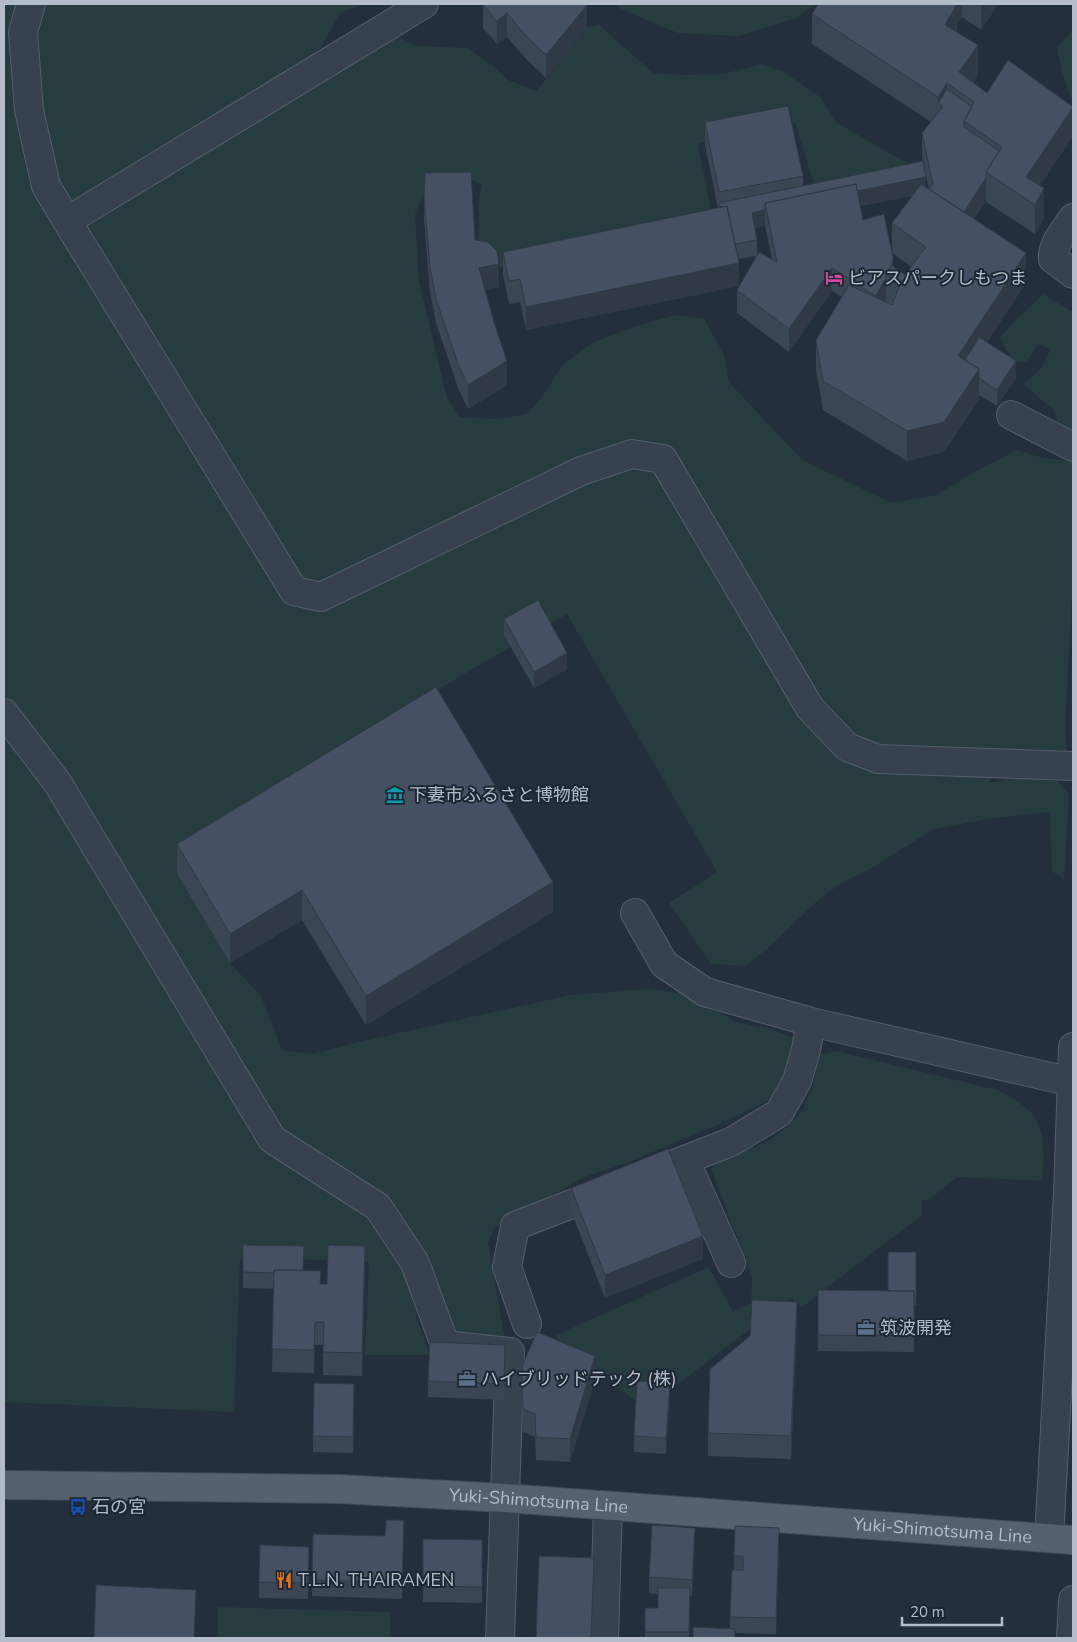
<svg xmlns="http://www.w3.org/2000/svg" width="1077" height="1642" font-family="'Nunito Sans','Noto Sans JP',sans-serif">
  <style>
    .green { fill: #263c3f }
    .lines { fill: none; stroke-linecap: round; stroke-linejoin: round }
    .minor-casing { stroke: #565f6c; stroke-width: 30 }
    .major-casing { stroke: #414a57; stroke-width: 30 }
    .minor { stroke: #38414e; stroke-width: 28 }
    .major { stroke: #56606e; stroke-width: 28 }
    .wall { fill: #3b4654; fill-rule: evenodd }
    .shaded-wall { fill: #303945 }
    .building { fill: #455162; stroke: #303945 }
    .labels { text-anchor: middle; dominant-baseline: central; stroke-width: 4; stroke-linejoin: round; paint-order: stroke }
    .poi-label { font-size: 18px; fill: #b4bcc9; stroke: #1d2633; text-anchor: start }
    .street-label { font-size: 18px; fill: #b4bcc9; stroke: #1d2633 }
  </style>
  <rect width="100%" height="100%" fill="#242f3e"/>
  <!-- green -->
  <path class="green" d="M4 4H366L341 12 321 47 282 79 382 30 418 46 468 48 492 65 508 80 536 91 587 28 598 24 653 73 685 75 723 74 763 64 784 72 819 96 837 123 914 167 816 191 795 123 698 144 714 225 503 268 478 256 479 199 482 184 461 176 425 189 415 215 419 281 447 398 460 417 497 419 527 414 542 397 563 364 594 342 640 325 675 315 704 319 724 354 729 382 802 460 892 503 936 495 980 469 1017 450 1043 458 1070 461 1073 463V573L1065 730 1067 751 1061 759 999 758 989 783 1015 778 1057 781 1069 794 1064 880 1052 871 1050 812 994 818 934 829 870 869 843 882 817 901 767 949 745 966 711 964 669 903 717 872 567 614 420 700 177 874 230 963 261 996 282 1050 312 1054 363 1041 571 995 649 989 689 994 736 1022 770 1029 797 1039 786 1074 776 1095 763 1103 720 1124 624 1164 584 1177 494 1228 488 1243 506 1346 450 1335 425 1249 390 1210 408 1273 417 1320 430 1355H365L369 1262 275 1258 240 1259 234 1412 4 1402Z
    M614 4H815L797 18 739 36 678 33 622 10Z
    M1073 29V103L1062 73 1057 48Z
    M1043 294 1073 312V441L1060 433 1054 410 1023 384 1040 370 1051 349 1038 344 1027 361 1014 363 1000 338 1013 323Z
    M836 1051 997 1090C1045 1112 1046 1133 1042 1181L957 1177 930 1199 922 1201V1215L802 1307 791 1298 661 1397 637 1396 635 1400 588 1366 561 1351 556 1335 709 1267 733 1312 751 1303 752 1277 711 1169 723 1157 765 1143 785 1129 802 1112 812 1089 819 1055Z
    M218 1607 390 1612V1638H218Z"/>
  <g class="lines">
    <!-- minor casing -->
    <g class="minor-casing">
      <path id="minor" d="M31 4 23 32 29 110 46 186 67 221 424 4
        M1073 218C1065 230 1052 244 1053 259L1073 274
        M67 221 294 591 321 597 581 471 632 454 663 459 810 708 847 747 878 759 1073 766
        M1011 415 1073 447
        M4 713 57 782 272 1139 378 1207 415 1263 445 1345 510 1352 500 1638
        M635 913 664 964 705 992 811 1022 1072 1082
        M685 1160 731 1263
        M527 1324 507 1267 515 1226 731 1142 779 1113 797 1081 806 1050 811 1022
        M1049 1538 1068 1193 1073 1047
        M604 1638 608 1506
        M1071 1638 1073 1600"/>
    </g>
    <!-- major casing -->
    <g class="major-casing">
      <g id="major">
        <path id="s1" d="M4 1485 338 1489 505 1498 1073 1540"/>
      </g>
    </g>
    <!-- minor -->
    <use href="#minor" class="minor"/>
    <!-- major -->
    <use href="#major" class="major"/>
  </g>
  <!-- wall -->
  <path class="wall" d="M483 4H586L587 28 546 78 527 60 507 37 497 44 483 28Z
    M818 4H998L981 30 962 17 957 23V32L978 75 973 82 987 93 1073 136 1040 185 1044 217 1035 234 986 202V201L974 219 1026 283 987 342 1016 378 997 406 979 395V399L944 452 907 461 823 410 816 370V340L842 297 832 291 789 352 737 313V290L772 259 765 226 755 228 757 240V256L738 259 739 286 526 330 520 302 509 304 503 275V252L718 208 705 145V122L803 176V186L926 187 929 189 922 157V133L931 122 812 44V14ZM912 196 892 223V253L863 220 860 206ZM892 253 912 267 905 275 893 266Z
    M425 173 475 240 499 287 485 290 507 385 468 409 458 388 436 323 430 292 424 220Z
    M504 619 567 669 534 688 504 635Z
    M177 844 553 912 366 1025 302 920 230 963 177 874Z
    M571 1188 703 1259 605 1298 571 1211Z
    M243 1245 303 1270 321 1284H327L365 1269 362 1376 323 1375V1345H315L314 1373 272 1372 274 1289 243 1288Z
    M916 1252V1305H914V1352L818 1351V1290L888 1291Z
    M797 1325 791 1459 708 1456V1433Z
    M505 1361 504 1400 428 1397V1381Z
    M522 1366 595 1380 570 1462 536 1460 535 1437 523 1432Z
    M670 1399 666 1454 634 1452V1436Z
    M354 1400 353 1453 313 1452V1436Z
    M404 1536 402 1599 312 1596V1580Z
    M423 1539 482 1540V1603L423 1602Z
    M695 1544 692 1596H690L689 1638H645V1608H658V1594L649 1593V1577Z
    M779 1544 776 1634 735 1633 730 1629V1617L734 1570V1556Z
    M309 1563 308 1599 259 1598V1582Z"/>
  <!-- shaded-wall -->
  <path class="shaded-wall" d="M953 4H962V17L957 23V33L945 25Z
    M981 4H998L981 30Z
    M587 5V28L546 78V55Z
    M507 13V37L497 44V21Z
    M978 45V75L964 95 959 72Z
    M947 83V113L943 107 938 103V97Z
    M1073 107V136L1030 201 1026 177Z
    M926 177V193L769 225 766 210Z
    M986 178V201L961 239V216Z
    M1044 188V217L1035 234V205Z
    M765 210V226L752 229V213Z
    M1026 253V283L968 371 958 356Z
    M739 263V286L526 330V307Z
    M499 264V287L479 291V268Z
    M832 268V291L789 352V329Z
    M886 278V302L876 319V296Z
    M507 361V385L468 409V385Z
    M1016 361V378L997 406V390Z
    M979 369V399L944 452 907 461V431Z
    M567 653V669L534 688V672Z
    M553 882V912L366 1025V996Z
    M302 890V920L230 963V934Z
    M703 1236V1259L605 1298V1275Z
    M365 1246V1269L362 1376V1353Z
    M797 1302V1325L791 1459V1436Z
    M315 1322V1345L314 1373V1350Z
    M505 1345V1361L504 1400V1384Z
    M595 1356V1380L570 1462V1439Z
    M670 1383V1399L666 1454V1438Z
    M404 1520V1536L402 1599V1583Z
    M695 1528V1544L692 1596V1580Z
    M779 1528V1544L776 1634V1618Z
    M196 1590 195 1638H194Z"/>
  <!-- building -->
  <path class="building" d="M485 4H586L587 5 546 55 527 37 507 13 497 21 483 5Z
    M818 4H957L945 25 978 45 959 72 987 93 1008 60 1073 107 1026 177 1044 188 1035 205 986 172 1002 147 964 121 974 102 947 83 938 97 812 14Z
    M947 89 972 107 964 121V127L999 151 986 172V178L964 212 929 189 933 184 922 133 943 107 938 103Z
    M788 106 803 176 719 192 705 122Z
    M923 161 926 177 857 191 856 184 765 203V210L752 213 757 240 735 244 727 206 720 207 719 203Z
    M471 172 475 240 488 242 497 251 499 264 479 268 494 322 507 361 468 385 458 364 436 299 430 268 424 197 425 173Z
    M856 184 863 220 884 214 893 258 892 265H891L886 274V278L876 296 832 268 789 329 737 290 759 252 777 262 765 203Z
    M921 184 1026 253 958 356 979 369 944 422 907 431 823 381 816 340 849 285 892 305 901 282 886 274 891 265 905 275 926 247 892 223Z
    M727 206 739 263 526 307 520 279 509 281 503 252Z
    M979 337 1016 361 997 390 979 378V369L965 360Z
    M538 600 567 653 534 672 504 619Z
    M436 687 553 882 366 996 302 890 230 934 177 844Z
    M668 1149 703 1236 605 1275 571 1188Z
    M243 1245 304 1246 303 1270H274V1273L243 1272Z
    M328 1245 365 1246 362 1353 323 1352 324 1322H315L314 1350 272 1349 274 1270 321 1271 320 1284H327Z
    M888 1252H916V1297H914V1291H888Z
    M818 1290 914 1291V1336L818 1335Z
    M752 1300 797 1302 791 1436 708 1433 710 1369 750 1336Z
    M537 1332 595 1356 570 1439 536 1437 535 1414 523 1409 522 1366Z
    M430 1342 505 1345 504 1384 428 1381Z
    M637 1381 670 1383 666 1438 634 1436Z
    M314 1383 354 1384 353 1437 313 1436Z
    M386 1520H404L402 1583 312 1580 313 1534 385 1536Z
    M652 1525 695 1528 692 1580 649 1577Z
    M735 1526 779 1528 776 1618 730 1617 732 1570H743V1556H734Z
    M423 1539 482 1540V1587L423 1586Z
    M260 1545 309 1547 308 1583 259 1582Z
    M539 1556 594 1558 591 1638H536Z
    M96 1585 196 1590 194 1638H94Z
    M658 1588H690L689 1632H645V1608H658Z
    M693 1627 735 1629V1638H693Z"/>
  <!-- icons -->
  <defs>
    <g id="hotel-bare" transform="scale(1.35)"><path d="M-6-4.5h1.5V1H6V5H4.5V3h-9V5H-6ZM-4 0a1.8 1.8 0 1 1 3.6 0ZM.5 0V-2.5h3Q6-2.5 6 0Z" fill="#d1479c" stroke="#1d2633" stroke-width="2.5" paint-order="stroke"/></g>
    <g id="museum-bare" transform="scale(1.35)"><path d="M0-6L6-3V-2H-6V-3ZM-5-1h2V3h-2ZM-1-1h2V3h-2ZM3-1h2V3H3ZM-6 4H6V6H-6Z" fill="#0f9aa8" stroke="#1d2633" stroke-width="2.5" paint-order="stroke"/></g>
    <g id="office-bare" transform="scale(1.35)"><path d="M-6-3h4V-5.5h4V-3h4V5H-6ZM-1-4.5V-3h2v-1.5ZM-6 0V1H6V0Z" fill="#5c6f8a" stroke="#1d2633" stroke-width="2.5" paint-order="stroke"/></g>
    <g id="bus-bare" transform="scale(1.35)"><path d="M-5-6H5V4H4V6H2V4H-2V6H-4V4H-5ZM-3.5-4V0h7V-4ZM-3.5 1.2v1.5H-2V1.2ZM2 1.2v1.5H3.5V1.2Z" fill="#1a4fb4" stroke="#1d2633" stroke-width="2.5" paint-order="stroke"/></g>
    <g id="restaurant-bare" transform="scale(1.35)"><path d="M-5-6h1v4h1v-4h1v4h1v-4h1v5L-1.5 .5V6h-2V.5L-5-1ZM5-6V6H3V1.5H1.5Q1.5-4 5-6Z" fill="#e8710a" stroke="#1d2633" stroke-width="2.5" paint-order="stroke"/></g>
  </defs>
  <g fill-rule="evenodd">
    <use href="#hotel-bare" x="834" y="278"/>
    <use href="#museum-bare" x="395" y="795"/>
    <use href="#office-bare" x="866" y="1328"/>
    <use href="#office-bare" x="467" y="1379"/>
    <use href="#bus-bare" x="78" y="1507"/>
    <use href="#restaurant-bare" x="284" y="1580"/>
  </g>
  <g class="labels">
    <!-- poi labels -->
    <g class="poi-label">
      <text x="848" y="278">ビアスパークしもつま</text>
      <text x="409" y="795">下妻市ふるさと博物館</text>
      <text x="880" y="1328">筑波開発</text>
      <text x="481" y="1379">ハイブリッドテック (株)</text>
      <text x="92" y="1507">石の宮</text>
      <text x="298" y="1580">T.L.N. THAIRAMEN</text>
    </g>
    <!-- street labels -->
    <g class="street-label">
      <text stroke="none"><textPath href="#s1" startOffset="535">Yuki-Shimotsuma Line</textPath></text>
      <text stroke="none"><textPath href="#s1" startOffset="940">Yuki-Shimotsuma Line</textPath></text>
    </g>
  </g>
  <!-- border -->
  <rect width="1077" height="1642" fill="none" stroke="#b4bcc9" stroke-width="10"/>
  <!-- scale -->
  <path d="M902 1617v8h100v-8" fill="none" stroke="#b4bcc9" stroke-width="2.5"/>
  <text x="910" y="1617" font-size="15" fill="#b4bcc9" stroke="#1d2633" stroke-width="4" paint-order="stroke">20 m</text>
</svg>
